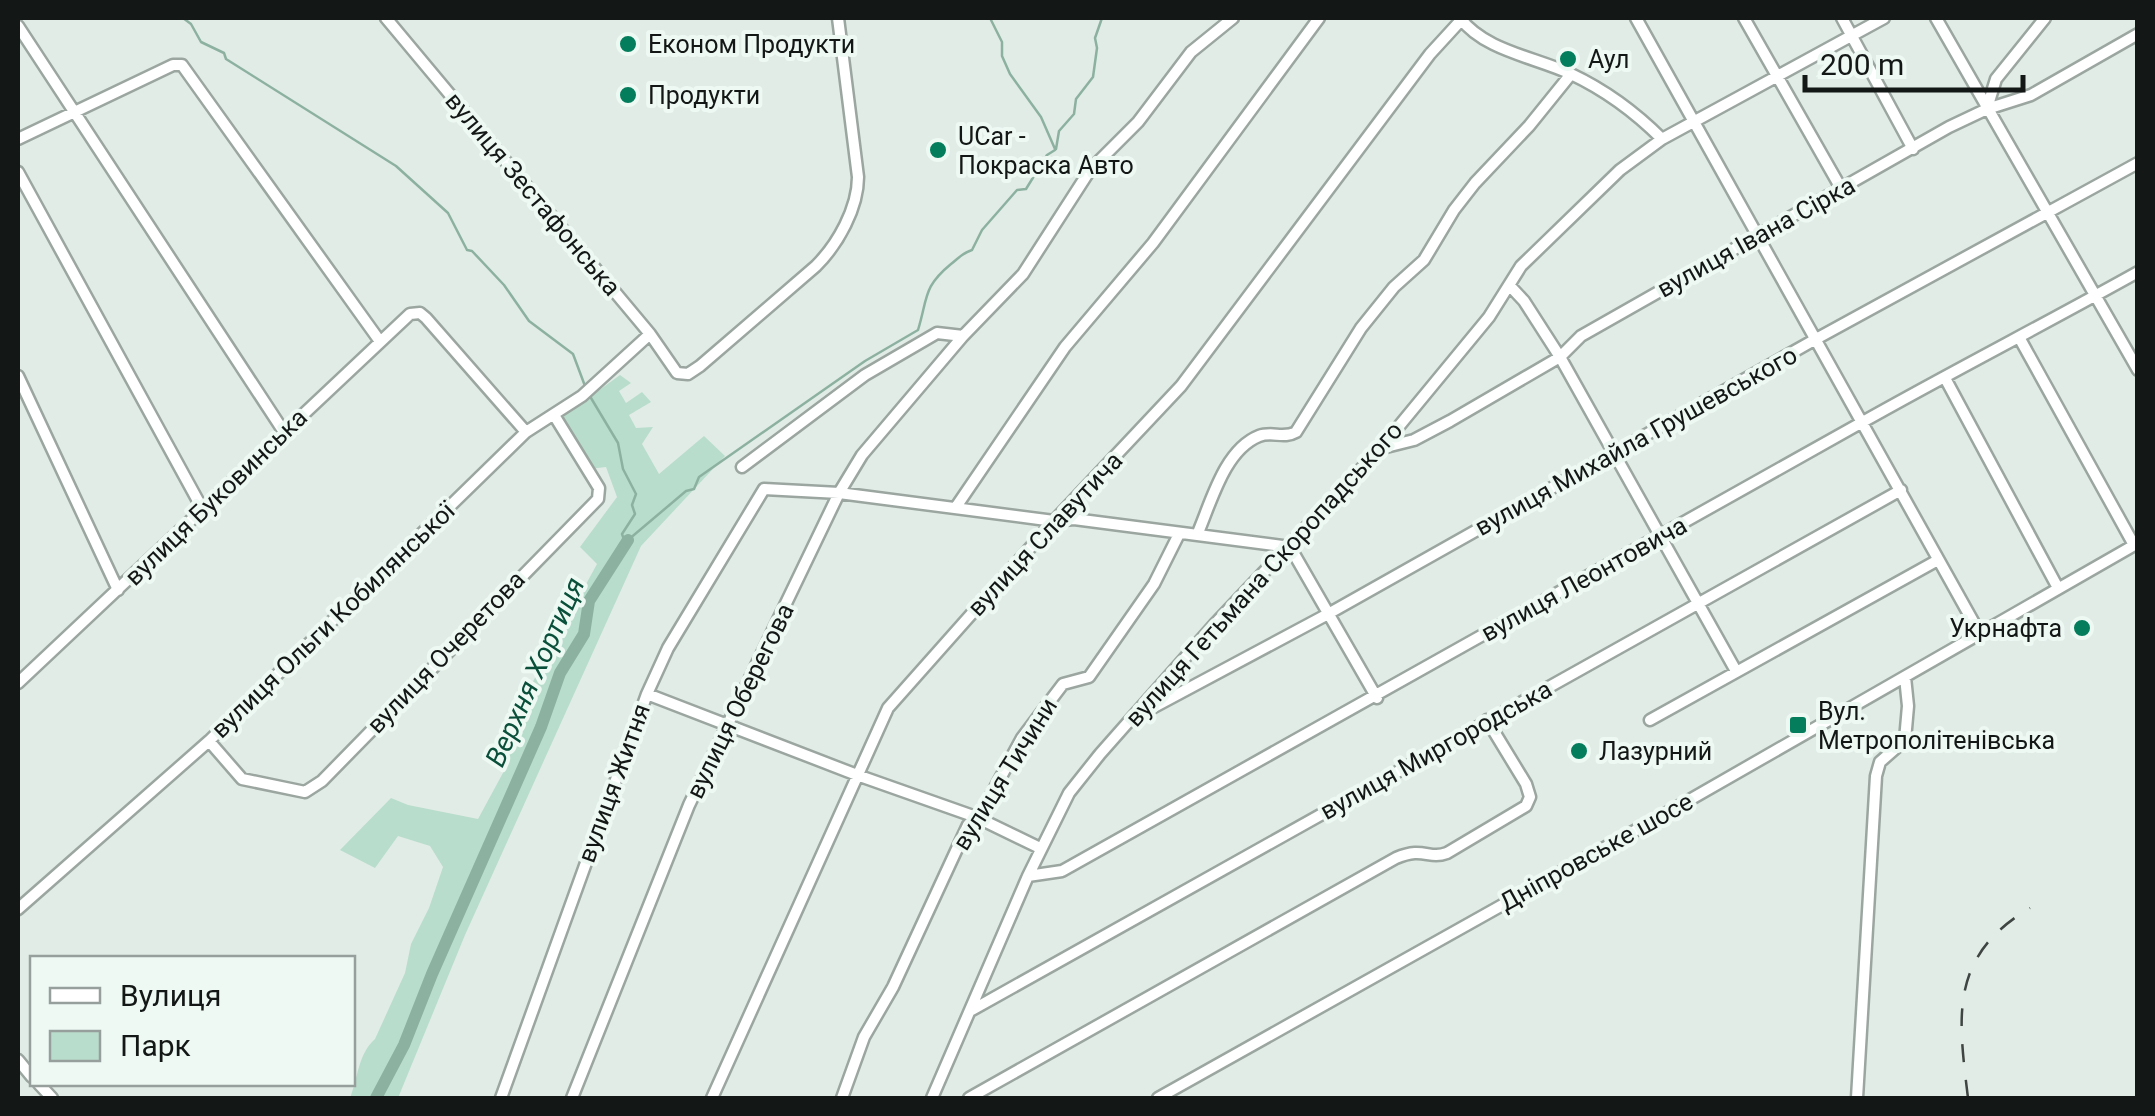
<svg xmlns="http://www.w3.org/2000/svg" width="2155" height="1116" font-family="Roboto,sans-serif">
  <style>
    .green { fill: #b9ddcc }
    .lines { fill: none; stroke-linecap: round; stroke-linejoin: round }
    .stream { stroke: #8db1a1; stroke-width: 2.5 }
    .river { stroke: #8db1a1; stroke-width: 12 }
    .minor-casing { stroke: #9ca6a1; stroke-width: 15 }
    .minor { stroke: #fff; stroke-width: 10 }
    .rail { stroke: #3f4542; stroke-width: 2.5; stroke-dasharray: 18 18; stroke-linecap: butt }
    .poi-dot { fill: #037d5b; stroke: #eef9f4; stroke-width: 4 }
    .labels { text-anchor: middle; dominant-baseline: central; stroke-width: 8; stroke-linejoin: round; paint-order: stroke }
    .poi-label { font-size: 25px; fill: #131715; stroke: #eef9f4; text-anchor: start }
    .street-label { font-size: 25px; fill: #131715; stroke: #eef9f4 }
    .water-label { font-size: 28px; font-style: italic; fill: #094f39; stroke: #eef9f4 }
  </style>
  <rect width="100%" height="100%" fill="#e1ece7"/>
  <!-- green -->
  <path class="green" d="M620 375 631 383 619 391 626 403 642 392 651 402 629 415 636 428 653 427 642 444 659 474 704 436 725 456 641 546 465 935 398 1098H350C358 1078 358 1054 375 1039L405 973 411 944 429 908 443 867 430 846 398 836 375 868 340 850 391 798 408 805 478 819 504 771 524 698 597 564 580 547 617 497 606 467 589 469 558 420Z"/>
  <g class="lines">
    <!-- stream -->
    <path class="stream" d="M183 18 191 24 201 42 224 53 226 59 396 166 448 213 467 250 472 251 504 285 529 321 573 354 585 386
      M990 18 1002 42V56L1010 74 1041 117 1055 149
      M1056 149 1059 131 1074 114 1076 99 1093 77 1097 48 1095 38 1102 18
      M588 393 618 443 623 469 636 494 632 505 635 514 622 534 626 545
      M628 540 686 491 694 489 699 477 865 361 918 330C928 297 923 287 951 264 959 258 962 253 972 250L982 230 1017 190 1026 189 1047 155 1055 150"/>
    <!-- river -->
    <path class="river" d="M376 1098 404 1045 432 974 541 727 560 673 584 634 589 601 628 540"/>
    <!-- minor casing -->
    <g class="minor-casing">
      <path id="minor" d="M386 18 650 334 677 373 688 374 700 366 816 266C838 244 858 208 858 177L838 18
        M1460 18C1485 51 1535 57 1571 74 1605 90 1636 113 1662 139
        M1636 18 1980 634
        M1744 18 1842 190
        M1842 18 1913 149
        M1936 18 2138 370
        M18 26 284 432
        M1987 108 1996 79 2045 18
        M18 139 173 65H182L379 340
        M18 172 203 510
        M1510 286 1524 301 1560 357 1736 671
        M2020 339 2134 545
        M18 376 118 590
        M1945 378 2058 588
        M1382 448 1414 440 1450 421 1560 357 1581 336 1949 127 1987 109 2031 95 2138 34
        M742 467 865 375 937 333 963 336 1023 274 1090 170 1138 122 1191 52 1233 18
        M956 507 1065 347 1153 243 1319 18
        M1197 535C1211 503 1224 450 1259 436 1272 431 1284 439 1296 432L1361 328 1394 287 1424 260 1454 210 1475 183 1529 126 1571 74
        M18 683 410 314 420 313 426 318 526 432
        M647 694 857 775 976 817 1040 848
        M1139 715 1328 614 1816 339 2138 163
        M1650 720 1938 560
        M209 741 242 779 305 792 322 781 598 499 599 488 554 415
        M1028 876 1062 871C1329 724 1594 574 1859 424 1951 372 2045 324 2138 272
        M18 909 209 741 526 432 582 396 650 334
        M972 1010 1901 490
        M18 1060 32 1077
        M39 1084 52 1098
        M501 1098 647 694 668 648 764 489 839 493 1054 521 1074 519 1290 547 1377 698
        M572 1098 689 805 839 493 862 455 963 336
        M712 1098 888 708 1054 521 1181 386 1430 54 1463 18
        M842 1098 864 1037 893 987 968 825 983 810 1022 738 1063 684 1089 677 1154 584 1179 534
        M932 1098 1028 876 1069 793 1100 754 1214 625 1381 448 1489 317 1521 266 1620 170 1662 139 1884 18
        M969 1098 1396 858C1424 846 1428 860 1447 853L1526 806 1530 797 1526 784 1487 720
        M1158 1098 1679 806 2138 543
        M1857 1098 1876 776 1880 762 1905 740 1908 706 1905 677"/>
    </g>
    <!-- minor -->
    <use href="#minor" class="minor"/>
    <!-- rail -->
    <path class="rail" d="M1968 1098C1958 1016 1949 956 2030 908"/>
  </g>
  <!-- markers -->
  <g class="poi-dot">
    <circle cx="628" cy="44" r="10"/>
    <circle cx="1568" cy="59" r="10"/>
    <circle cx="628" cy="95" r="10"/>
    <circle cx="938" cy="150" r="10"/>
    <circle cx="2082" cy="628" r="10"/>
    <rect x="1788" y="715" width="20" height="20" rx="5"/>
    <circle cx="1579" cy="751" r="10"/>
  </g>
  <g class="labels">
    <!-- poi labels -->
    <g class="poi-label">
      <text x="648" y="44">Економ Продукти</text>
      <text x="1588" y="59">Аул</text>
      <text x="648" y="95">Продукти</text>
      <text x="958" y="136">UCar -<tspan x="958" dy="29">Покраска Авто</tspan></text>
      <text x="2062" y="628" text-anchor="end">Укрнафта</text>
      <text x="1818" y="711">Вул.<tspan x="1818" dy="29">Метрополітенівська</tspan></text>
      <text x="1599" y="751">Лазурний</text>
    </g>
    <!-- street labels -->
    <g class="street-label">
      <text transform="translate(533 194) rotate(50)">вулиця Зестафонська</text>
      <text transform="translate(1756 237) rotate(-29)">вулиця Івана Сірка</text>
      <text transform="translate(1636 441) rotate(-29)">вулиця Михайла Грушевського</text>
      <text transform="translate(216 497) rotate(-44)">вулиця Буковинська</text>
      <text transform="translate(1045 534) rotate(-47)">вулиця Славутича</text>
      <text transform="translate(1264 574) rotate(-48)">вулиця Гетьмана Скоропадського</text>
      <text transform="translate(1584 579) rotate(-29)">вулиця Леонтовича</text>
      <text transform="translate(333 620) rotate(-44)">вулиця Ольги Кобилянської</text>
      <text transform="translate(446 652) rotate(-46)">вулиця Очеретова</text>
      <text transform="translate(740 701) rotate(-64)">вулиця Оберегова</text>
      <text transform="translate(1436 750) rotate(-29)">вулиця Миргородська</text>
      <text transform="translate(1005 774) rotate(-58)">вулиця Тичини</text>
      <text transform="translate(614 783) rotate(-70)">вулиця Житня</text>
      <text transform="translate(1596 852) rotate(-29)">Дніпровське шосе</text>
    </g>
    <!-- water labels -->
    <g class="water-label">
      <text transform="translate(535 672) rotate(-66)">Верхня Хортиця</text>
    </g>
  </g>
  <!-- border -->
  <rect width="2155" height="1116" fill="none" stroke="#131715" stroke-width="40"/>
  <!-- legend -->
  <rect x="30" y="956" width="325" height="130" fill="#eef9f4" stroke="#969f9b" stroke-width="2.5"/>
  <rect x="50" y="988" width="50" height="15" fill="#ffffff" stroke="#969f9b" stroke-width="2.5"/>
  <text x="120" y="1006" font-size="30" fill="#131715">Вулиця</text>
  <rect x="50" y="1031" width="50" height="30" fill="#b9ddcc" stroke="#969f9b" stroke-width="2.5"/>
  <text x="120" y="1056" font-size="30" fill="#131715">Парк</text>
  <!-- scale -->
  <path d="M1805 75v15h218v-15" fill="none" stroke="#131715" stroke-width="5"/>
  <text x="1820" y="75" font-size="30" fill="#131715" stroke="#eef9f4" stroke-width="8" paint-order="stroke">200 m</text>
</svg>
